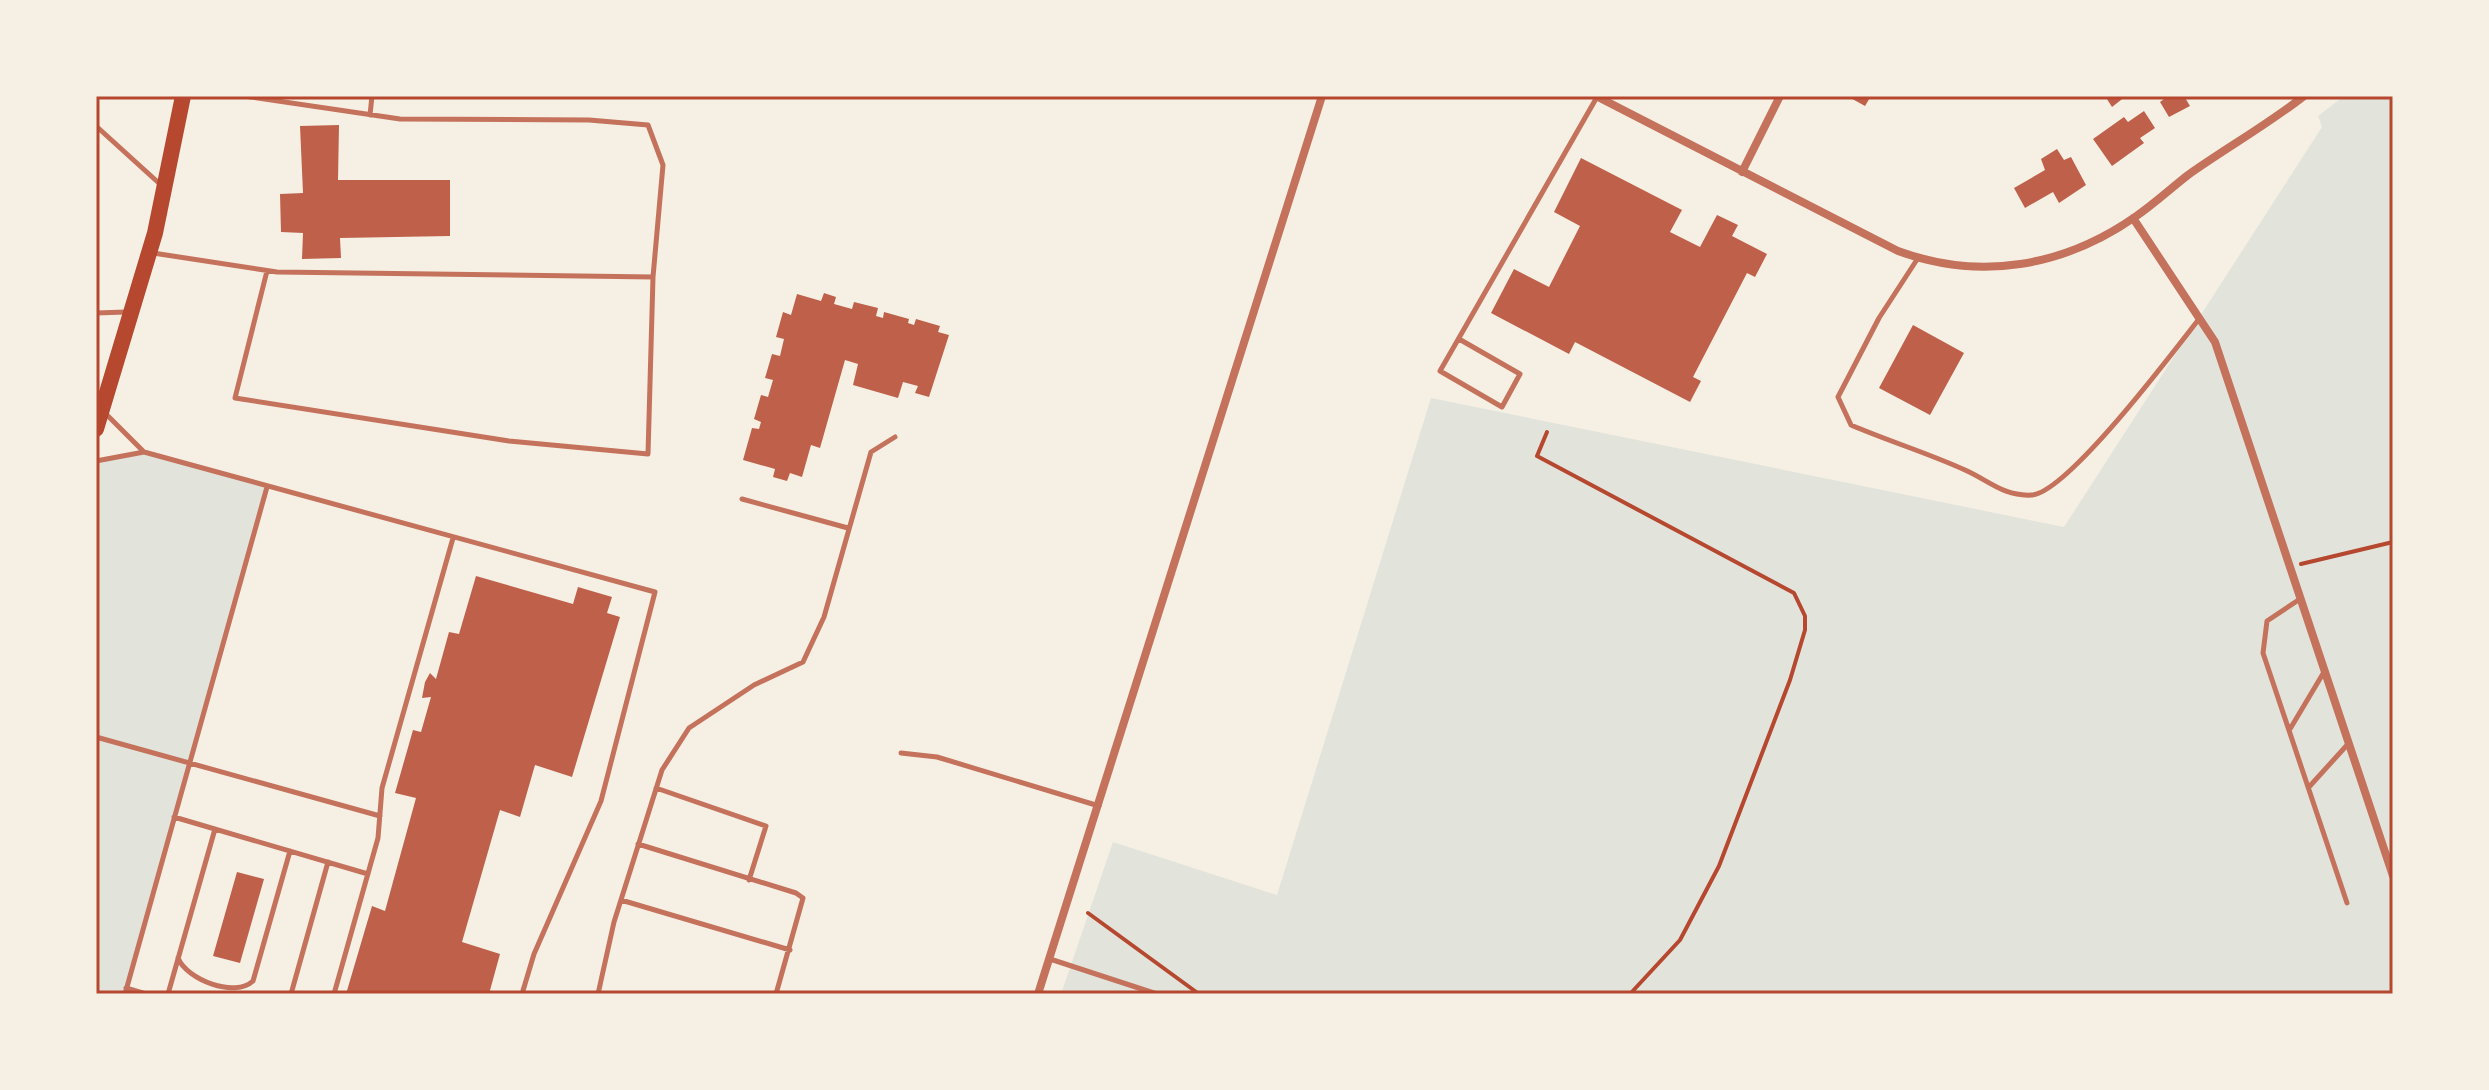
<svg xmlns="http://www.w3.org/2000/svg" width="2489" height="1090" font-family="'Golos Text',sans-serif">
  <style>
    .green { fill: #e2e4dc }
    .building { fill: #bf614a }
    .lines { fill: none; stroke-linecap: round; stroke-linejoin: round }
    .path { stroke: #b5482f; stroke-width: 4 }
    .service { stroke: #c5725c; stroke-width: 5 }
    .minor { stroke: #c5725c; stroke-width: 8 }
    .trunk { stroke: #b5482f; stroke-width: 16 }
    .neatline { fill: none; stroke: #b5482f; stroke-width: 3 }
  </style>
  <rect width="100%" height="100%" fill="#f6efe4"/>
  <!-- green -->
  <path class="green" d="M2344 96H2393V994H1061L1113 842 1277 895 1431 398 2064 527 2322 127 2318 116Z
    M144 452 267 486 125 994H96V461Z"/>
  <!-- building -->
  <path class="building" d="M1847 96H1871L1865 106Z
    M2105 96H2126L2112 107Z
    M2168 96H2184L2190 106 2169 117 2160 102Z
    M2144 111 2155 128 2140 138 2144 143 2112 166 2093 139 2124 117 2128 122Z
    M339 125 338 180H450V236L340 238 341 258 302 259 303 233 281 232 280 194 303 193 300 126Z
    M2057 149 2064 160 2071 157 2086 185 2059 203 2053 192 2025 208 2014 188 2045 170 2041 159Z
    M1581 158 1682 210 1670 232 1700 247 1717 215 1738 225 1732 236 1767 254 1755 277 1747 273 1693 377 1701 381 1690 402 1575 342 1569 354 1491 313 1514 269 1549 287 1580 226 1554 212Z
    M824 293 836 297 834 304 852 309 854 302 878 308 876 316 883 318 884 312 909 319 908 323 914 325 916 319 940 326 938 332 949 335 929 397 915 393 918 386 903 382 898 398 853 385 858 364 845 360 820 448 811 445 802 477 790 473 787 481 773 477 775 469 743 460 752 428 759 429 761 422 754 419 761 395 768 397 773 380 765 378 772 354 780 356 784 339 776 337 783 312 791 315 797 294 821 301Z
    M1913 325 1964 353 1930 415 1879 388Z
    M476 576 573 604 578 587 612 597 607 613 620 617 572 777 535 765 520 817 500 810 462 942 500 954 489 994H346L372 906 385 911 416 798 395 793 413 730 421 732 431 697 422 698 425 682 430 673 436 679 449 632 459 634Z
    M237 872 264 879 240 963 213 956Z"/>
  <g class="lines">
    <!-- path -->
    <path class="path" d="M1547 432 1537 456 1794 593 1805 616V630L1790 680 1719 866 1680 940 1630 994
      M2301 564 2393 542
      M1088 913 1199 994"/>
    <!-- service -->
    <path class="service" d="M370 115 372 96
      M96 126 161 185
      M153 253 277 272 653 277 663 165 648 125 589 120 400 119 244 96
      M1918 258 1879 318 1838 397 1851 425C1888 441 1928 453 1965 470 1988 480 2004 497 2032 495 2068 492 2173 352 2199 319
      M267 271 235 398 509 441 648 454 653 277
      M96 313 126 312
      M1459 339 1520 374 1502 407 1440 371 1597 97
      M105 413 143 451
      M96 461 144 452 655 592 601 801 534 954 522 994
      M742 499 848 528
      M2300 599 2267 621 2263 653 2347 903
      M2290 729 2324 672
      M96 737 380 816
      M901 753 937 757 1099 806
      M2309 787 2348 744
      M656 788 766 826 749 880
      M174 817 368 874
      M638 844 796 893 803 898 776 994
      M621 900 790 950
      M178 958C187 980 235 998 253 981L290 851
      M1050 959 1157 994
      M126 988 146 994
      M125 994 267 487
      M168 994 215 829
      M291 994 328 862
      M334 994 378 838 382 788 453 538
      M598 994 614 922 662 770 689 728 754 685 803 662 824 617 871 452 895 437"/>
    <!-- minor -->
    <path class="minor" d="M1596 96 1898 251C1980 281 2063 267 2135 217 2154 204 2170 189 2188 175 2226 148 2267 125 2304 96
      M1742 172 1780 96
      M2133 218 2215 342 2393 876
      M1038 994 1322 96"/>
    <!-- trunk -->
    <path class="trunk" d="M96 429 155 233 183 96"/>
  </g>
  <!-- border -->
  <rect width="2489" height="1090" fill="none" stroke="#f6efe4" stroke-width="196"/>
  <rect x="98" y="98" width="2293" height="894" class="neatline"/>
</svg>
